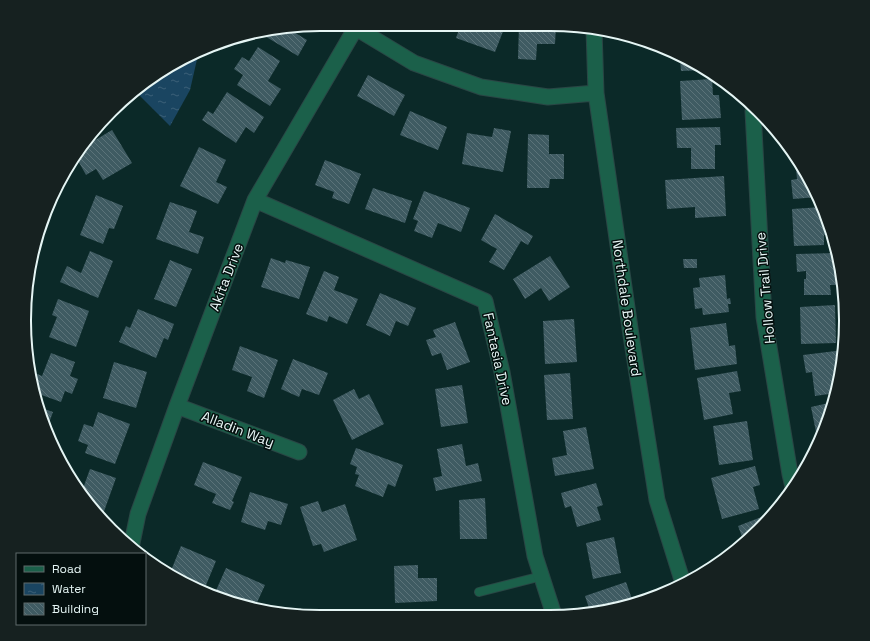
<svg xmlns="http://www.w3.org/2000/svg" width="870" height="641" font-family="'Space Grotesk',sans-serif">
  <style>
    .water { fill: url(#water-ripples) }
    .building { fill: url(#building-back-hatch) }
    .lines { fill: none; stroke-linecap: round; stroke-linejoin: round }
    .service-casing { stroke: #2a4645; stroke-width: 10 }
    .minor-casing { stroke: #2a4645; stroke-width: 17 }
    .service { stroke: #1b604a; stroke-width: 8 }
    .minor { stroke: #1b604a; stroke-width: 15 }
    .labels { text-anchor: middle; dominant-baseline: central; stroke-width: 3; stroke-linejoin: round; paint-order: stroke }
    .street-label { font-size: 14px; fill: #e5f5f4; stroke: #040f0e }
    .rim { fill: none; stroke: #e5f5f4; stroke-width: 2 }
  </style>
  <defs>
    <pattern id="water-ripples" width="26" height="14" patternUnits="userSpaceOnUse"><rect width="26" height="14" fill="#1a4561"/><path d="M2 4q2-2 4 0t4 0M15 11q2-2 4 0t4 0" fill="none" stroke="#3b6078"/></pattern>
    <pattern id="building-back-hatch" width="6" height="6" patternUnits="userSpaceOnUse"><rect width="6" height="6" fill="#3f5b62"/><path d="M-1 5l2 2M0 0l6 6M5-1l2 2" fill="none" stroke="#5b7379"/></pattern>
  </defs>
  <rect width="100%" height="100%" fill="#0b2928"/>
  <!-- water -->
  <path class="water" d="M198 55 190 90 170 126 136 92 156 74Z"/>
  <!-- building -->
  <path class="building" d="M430 24H442L438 29Z
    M461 24H495V26L504 29 495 52 456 38Z
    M519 24 556 25 555 44H537L536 60 518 59Z
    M294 27 292 31 307 40 298 56 258 32Z
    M258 47 280 61 268 81 281 89 270 106 237 85 243 75 234 69 242 57 249 61Z
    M680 59 688 62 705 70 681 71Z
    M368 75 405 95 394 116 357 96Z
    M712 79 713 95H719L721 118 682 120 680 81Z
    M227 92 264 117 254 133 246 127 236 143 202 120 208 111 213 114Z
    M410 111 447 127 438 150 400 135Z
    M720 127 721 145H715V169H691V148H677L676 128Z
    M494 128 511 131 503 172 462 164 467 133 492 137Z
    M112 130 132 163 103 180 96 169 86 175 76 157 82 148Z
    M528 134 549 135V154H564V179H550L549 188H527Z
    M199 147 226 160 216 182 227 187 218 204 180 186Z
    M795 157 815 189 818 197 793 199 791 180 797 179Z
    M325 160 361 174 349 204 332 198 334 192 315 185Z
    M724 176 726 216 695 218V207L667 209 665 180Z
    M373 188 412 201 405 223 365 209Z
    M424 191 470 208 461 232 438 223 432 238 414 231 418 221 413 219Z
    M96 195 123 206 114 229 109 228 103 244 80 235Z
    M170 202 197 211 189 232 204 237 198 254 156 239Z
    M822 207 832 232V235H824V245L794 246 792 209Z
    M495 214 533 236 528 245 521 241 504 270 489 262 497 249 481 240Z
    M90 251 113 261 98 298 60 282 67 266 81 273Z
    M837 253 841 274 837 285H830L831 295H804V279H806V271L797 272 796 254Z
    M550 256 570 287 549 301 541 288 525 299 513 279Z
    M271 258 285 263 286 260 310 267 299 299 261 287Z
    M683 259H697V268H684Z
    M170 260 192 269 176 307 154 299Z
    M324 271 339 277 334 290 358 299 347 324 329 316 327 322 306 314Z
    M725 275 727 299 730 298 731 304H728L729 312 703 315 702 308 695 309 693 288 700 287 699 278Z
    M380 293 416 308 408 326 396 321 390 336 366 325Z
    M58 299 89 311 76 347 49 337 57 317 52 315Z
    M835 305 836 343 801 344 800 307Z
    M138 309 174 324 168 340 164 338 156 358 119 342 126 326 130 328Z
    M574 319 577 362 545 364 543 321Z
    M455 322 470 362 447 370 441 353 432 356 426 340 436 337 433 330Z
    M726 323 729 346 735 345 737 364 695 370 690 328Z
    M240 346 278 360 264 398 247 391 252 377 232 370Z
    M844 350 843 359 836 393 815 396 812 372 806 373 803 355Z
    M51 353 75 362 70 376 78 379 72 394 65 391 61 402 36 393 30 371 42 376Z
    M293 359 328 373 319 395 302 389 299 397 281 389Z
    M114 362 147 372 136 408 103 398Z
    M737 371 741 391 729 393 733 414 704 420 697 378Z
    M570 373 573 419 547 420 544 375Z
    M462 385 468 423 441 427 435 389Z
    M354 389 359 399 369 394 384 424 352 440 333 400Z
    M833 402 830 416 818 442 811 407Z
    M39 407 53 412 46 431Z
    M98 412 130 424 115 464 85 453 88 445 78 441 84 424 93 427Z
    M747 421 753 460 719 465 713 426Z
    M586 427 594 469 555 476 552 458 567 455 563 431Z
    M462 444 466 466 478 463 482 481 436 491 433 478 442 476 437 449Z
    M356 448 403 465 395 487 388 484 383 497 355 486 359 475 355 474 357 467 350 464Z
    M203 462 242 477 232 501 234 502 230 510 212 503 216 494 194 485Z
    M755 466 760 485 753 487 759 509 722 519 711 478Z
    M90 469 116 478 102 517 85 501 81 494Z
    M596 483 603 505 597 507 601 520 577 527 571 506 565 508 561 493Z
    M250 492 288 504 281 525 268 521 265 530 241 522Z
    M485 498 487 539H460L459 500Z
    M318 501 322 512 345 504 357 540 324 552 321 544 313 546 300 507Z
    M764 516 767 521 744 542 738 526Z
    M614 537 621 573 593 579 586 543Z
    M181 546 216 561 204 590 187 583 189 580 170 573Z
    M418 565V578H437V601L395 603 394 566Z
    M226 568 265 585 255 607 234 598 232 602 214 595Z
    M626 582 633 602 605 610 604 607 590 611 585 596Z
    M283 608 292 615 279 613Z
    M300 608 310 616 295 615Z"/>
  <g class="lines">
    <!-- service casing -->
    <g class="service-casing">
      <path id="service" d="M479 592 542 576"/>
    </g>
    <!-- minor casing -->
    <g class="minor-casing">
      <path id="minor" d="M356 28 414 63 481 87 548 97 596 93
        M594 29 596 93 632 342 657 500 683 583
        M753 111 764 317 790 474 793 487
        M255 200 485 301 502 372 535 556 554 615
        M177 406 299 452
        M131 548 138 514 177 406 255 200 358 24"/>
    </g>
    <!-- service -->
    <use href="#service" class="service"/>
    <!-- minor -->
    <use href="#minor" class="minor"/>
  </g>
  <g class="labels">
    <!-- street labels -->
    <g class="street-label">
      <text transform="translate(226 277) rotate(-69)">Akita Drive</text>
      <text transform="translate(765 288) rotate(-95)">Hollow Trail Drive</text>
      <text transform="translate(627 308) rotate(82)">Northdale Boulevard</text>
      <text transform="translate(498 359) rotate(78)">Fantasia Drive</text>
      <text transform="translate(238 429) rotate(21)">Alladin Way</text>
    </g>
  </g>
  <!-- crop -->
  <path d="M0 0H870V641H0ZM320 31H550A289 289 0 0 1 839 320V321A289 289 0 0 1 550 610H320A289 289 0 0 1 31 321V320A289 289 0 0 1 320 31Z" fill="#162120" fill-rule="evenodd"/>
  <path class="rim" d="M320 31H550A289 289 0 0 1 839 320V321A289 289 0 0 1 550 610H320A289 289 0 0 1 31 321V320A289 289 0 0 1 320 31Z"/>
  <!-- legend -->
  <rect x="16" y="553" width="130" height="72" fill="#040f0e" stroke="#5e6b6a"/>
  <rect x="24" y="566" width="20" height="6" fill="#1b604a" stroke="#5e6b6a"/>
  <text x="52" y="573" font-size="12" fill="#e5f5f4">Road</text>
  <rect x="24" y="583" width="20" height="12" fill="url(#water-ripples)" stroke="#5e6b6a"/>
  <text x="52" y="593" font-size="12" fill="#e5f5f4">Water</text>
  <rect x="24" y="603" width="20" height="12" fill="url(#building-back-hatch)" stroke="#5e6b6a"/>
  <text x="52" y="613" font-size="12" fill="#e5f5f4">Building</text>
</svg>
